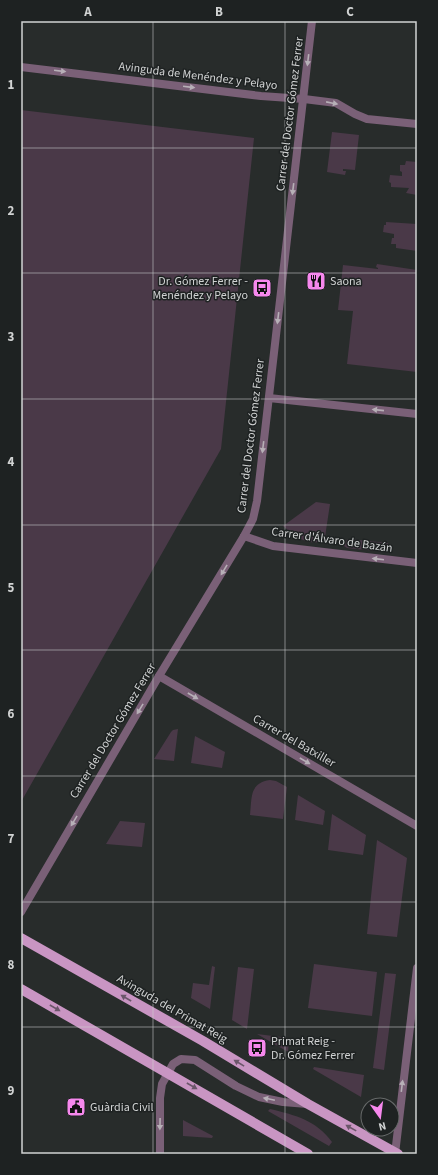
<svg xmlns="http://www.w3.org/2000/svg" width="438" height="1175" font-family="'Source Sans 3',sans-serif">
  <style>
    .green { fill: #4a3948 }
    .lines { fill: none; stroke-linecap: round; stroke-linejoin: round }
    .minor { stroke: #7a6077; stroke-width: 8 }
    .tertiary { stroke: #7a6077; stroke-width: 8 }
    .primary { stroke: #c995c3; stroke-width: 10 }
    .oneway { fill: #b7b0b7 }
    .oneway2 { fill: #6b566a }
    .grid { fill: none; stroke: #d1d3d3; stroke-width: 1; stroke-opacity: 0.55 }
    .labels { text-anchor: middle; dominant-baseline: central; stroke-width: 3; stroke-linejoin: round; paint-order: stroke }
    .street-label { font-size: 12px; fill: #d1d3d3; stroke: #1e2222 }
    .poi-label { font-size: 12px; fill: #d1d3d3; stroke: #1e2222; text-anchor: start }
    .neatline { fill: none; stroke: #d1d3d3; stroke-width: 1.5 }
    .grid-label { font-size: 13px; text-anchor: middle; font-weight: bold; fill: #d1d3d3 }
  </style>
  <rect width="100%" height="100%" fill="#282c2b"/>
  <!-- green -->
  <path class="green" d="M21 110 254 138 221 449 21 802Z
    M332 132 359 135 355 170 343 169V171H346L345 175 327 172Z
    M406 161 417 162V195L406 193 409 188 391 187V183L389 182 390 175 402 176V172L400 171V165H405Z
    M386 222 417 224V251L396 248V244H391L392 238H394V234L383 232 384 225H386Z
    M377 264 417 270V372L347 364 353 311 338 310 343 265 378 269V268L376 267Z
    M316 502 330 504 325 537 324 540C309 548 294 535 283 526Z
    M348 539 388 543 387 552 347 548 344 546V543Z
    M178 729 174 761 154 759 171 732 173 730Z
    M195 736 225 752 222 768 191 763Z
    M270 780 276 781 287 787 283 819 250 815C252 798 249 783 270 780Z
    M298 795 325 811 323 825 295 820Z
    M332 814 366 835 363 855 328 850Z
    M120 821 145 823 142 847 106 844Z
    M377 840 407 858 397 937 367 934Z
    M314 964 377 972 372 1016 308 1008Z
    M212 966 215 967 210 1009 191 998 193 983 209 985Z
    M238 967 254 969 247 1029 232 1020Z
    M385 973 396 974 384 1070 373 1068Z
    M257 1034 289 1038 288 1052Z
    M314 1067 364 1075 361 1097 313 1069Z
    M270 1109C295 1115 316 1120 332 1142L329 1146 268 1111Z
    M183 1120 213 1136 212 1138 183 1136Z"/>
  <g class="lines">
    <!-- minor -->
    <path class="minor" d="M21 67 261 96 304 99 336 103 355 114 367 119 417 124
      M269 398 417 414
      M244 536 273 546 417 563
      M159 676 417 826
      M160 1154V1098L162 1084 173 1064 181 1059 195 1060 236 1086 259 1097 283 1102 307 1104
      M395 1154 417 968"/>
    <!-- tertiary -->
    <path class="tertiary" d="M21 912 159 676 244 536 253 519 257 501 312 21"/>
    <!-- primary -->
    <path class="primary" d="M21 938 203 1041 308 1104 398 1154
      M21 989 308 1154"/>
  </g>
  <!-- one-way arrows -->
  <defs><path id="oneway-solid" d="M-6-.8H1V-3.2L6.5 0L1 3.2V.8H-6Z"/></defs>
  <g class="oneway">
    <use href="#oneway-solid" transform="translate(308 60) rotate(97)"/>
    <use href="#oneway-solid" transform="translate(60 71) rotate(7)"/>
    <use href="#oneway-solid" transform="translate(189 87) rotate(7)"/>
    <use href="#oneway-solid" transform="translate(332 103) rotate(11)"/>
    <use href="#oneway-solid" transform="translate(293 189) rotate(97)"/>
    <use href="#oneway-solid" transform="translate(278 318) rotate(97)"/>
    <use href="#oneway-solid" transform="translate(378 410) rotate(-174)"/>
    <use href="#oneway-solid" transform="translate(263 447) rotate(97)"/>
    <use href="#oneway-solid" transform="translate(378 559) rotate(-173)"/>
    <use href="#oneway-solid" transform="translate(224 570) rotate(121)"/>
    <use href="#oneway-solid" transform="translate(193 696) rotate(30)"/>
    <use href="#oneway-solid" transform="translate(140 709) rotate(121)"/>
    <use href="#oneway-solid" transform="translate(305 761) rotate(30)"/>
    <use href="#oneway-solid" transform="translate(74 821) rotate(121)"/>
    <use href="#oneway-solid" transform="translate(402 1086) rotate(-83)"/>
    <use href="#oneway-solid" transform="translate(269 1099) rotate(-168)"/>
    <use href="#oneway-solid" transform="translate(160 1124) rotate(91)"/>
  </g>
  <g class="oneway2">
    <use href="#oneway-solid" transform="translate(126 998) rotate(-150)"/>
    <use href="#oneway-solid" transform="translate(55 1008) rotate(30)"/>
    <use href="#oneway-solid" transform="translate(239 1063) rotate(-149)"/>
    <use href="#oneway-solid" transform="translate(192 1086) rotate(30)"/>
    <use href="#oneway-solid" transform="translate(351 1128) rotate(-151)"/>
  </g>
  <!-- grid -->
  <path class="grid" d="M153 21V1154M285 21V1154M21 148H417M21 273H417M21 399H417M21 525H417M21 650H417M21 776H417M21 902H417M21 1027H417"/>
  <!-- icons -->
  <defs>
    <g id="restaurant-square" transform="scale(1)"><rect x="-9" y="-9" width="18" height="18" rx="4" fill="#f688ed" stroke="#1e2222"/><path d="M-5-6h1v4h1v-4h1v4h1v-4h1v5L-1.5 .5V6h-2V.5L-5-1ZM5-6V6H3V1.5H1.5Q1.5-4 5-6Z" fill="#111"/></g>
    <g id="bus-square" transform="scale(1)"><rect x="-9" y="-9" width="18" height="18" rx="4" fill="#f688ed" stroke="#1e2222"/><path d="M-5-6H5V4H4V6H2V4H-2V6H-4V4H-5ZM-3.5-4V0h7V-4ZM-3.5 1.2v1.5H-2V1.2ZM2 1.2v1.5H3.5V1.2Z" fill="#111"/></g>
    <g id="civic-square" transform="scale(1)"><rect x="-9" y="-9" width="18" height="18" rx="4" fill="#f688ed" stroke="#1e2222"/><path d="M-.6-6.5H3V-4.5H.6V-3L4-1V1h2V6H-6V1h2V-1L-.6-3ZM-1.2 2.5V6h2.4V2.5Z" fill="#111"/></g>
  </defs>
  <g fill-rule="evenodd">
    <use href="#restaurant-square" x="316" y="281"/>
    <use href="#bus-square" x="262" y="288"/>
    <use href="#bus-square" x="257" y="1048"/>
    <use href="#civic-square" x="76" y="1107"/>
  </g>
  <g class="labels">
    <!-- street labels -->
    <g class="street-label">
      <text transform="translate(198 76) rotate(7)">Avinguda de Menéndez y Pelayo</text>
      <text transform="translate(290 114) rotate(-83)">Carrer del Doctor Gómez Ferrer</text>
      <text transform="translate(251 436) rotate(-83)">Carrer del Doctor Gómez Ferrer</text>
      <text transform="translate(332 540) rotate(8)">Carrer d'Álvaro de Bazán</text>
      <text transform="translate(113 731) rotate(-59)">Carrer del Doctor Gómez Ferrer</text>
      <text transform="translate(294 741) rotate(30)">Carrer del Batxiller</text>
      <text transform="translate(172 1009) rotate(30)">Avinguda del Primat Reig</text>
    </g>
    <!-- poi labels -->
    <g class="poi-label">
      <text x="248" y="281" text-anchor="end">Dr. Gómez Ferrer -<tspan x="248" dy="14">Menéndez y Pelayo</tspan></text>
      <text x="330" y="281">Saona</text>
      <text x="271" y="1041">Primat Reig -<tspan x="271" dy="14">Dr. Gómez Ferrer</tspan></text>
      <text x="90" y="1107">Guàrdia Civil</text>
    </g>
  </g>
  <!-- border -->
  <rect width="438" height="1175" fill="none" stroke="#1e2222" stroke-width="44"/>
  <!-- north arrow -->
  <g transform="translate(380 1117) rotate(166)"><circle r="19" fill="#1e2222" stroke="#666969"/>
  <path d="M0-3L7 15L0 10L-7 15Z" fill="#f688ed"/>
  <text y="-6" font-size="11" font-weight="bold" text-anchor="middle" fill="#d1d3d3">N</text>
  </g>
  <rect x="22" y="22" width="394" height="1131" class="neatline"/>
  <g class="grid-label">
    <text x="88" y="16">A</text>
    <text x="219" y="16">B</text>
    <text x="350" y="16">C</text>
    <text x="11" y="89">1</text>
    <text x="11" y="215">2</text>
    <text x="11" y="341">3</text>
    <text x="11" y="466">4</text>
    <text x="11" y="592">5</text>
    <text x="11" y="718">6</text>
    <text x="11" y="843">7</text>
    <text x="11" y="969">8</text>
    <text x="11" y="1095">9</text>
  </g>
</svg>
